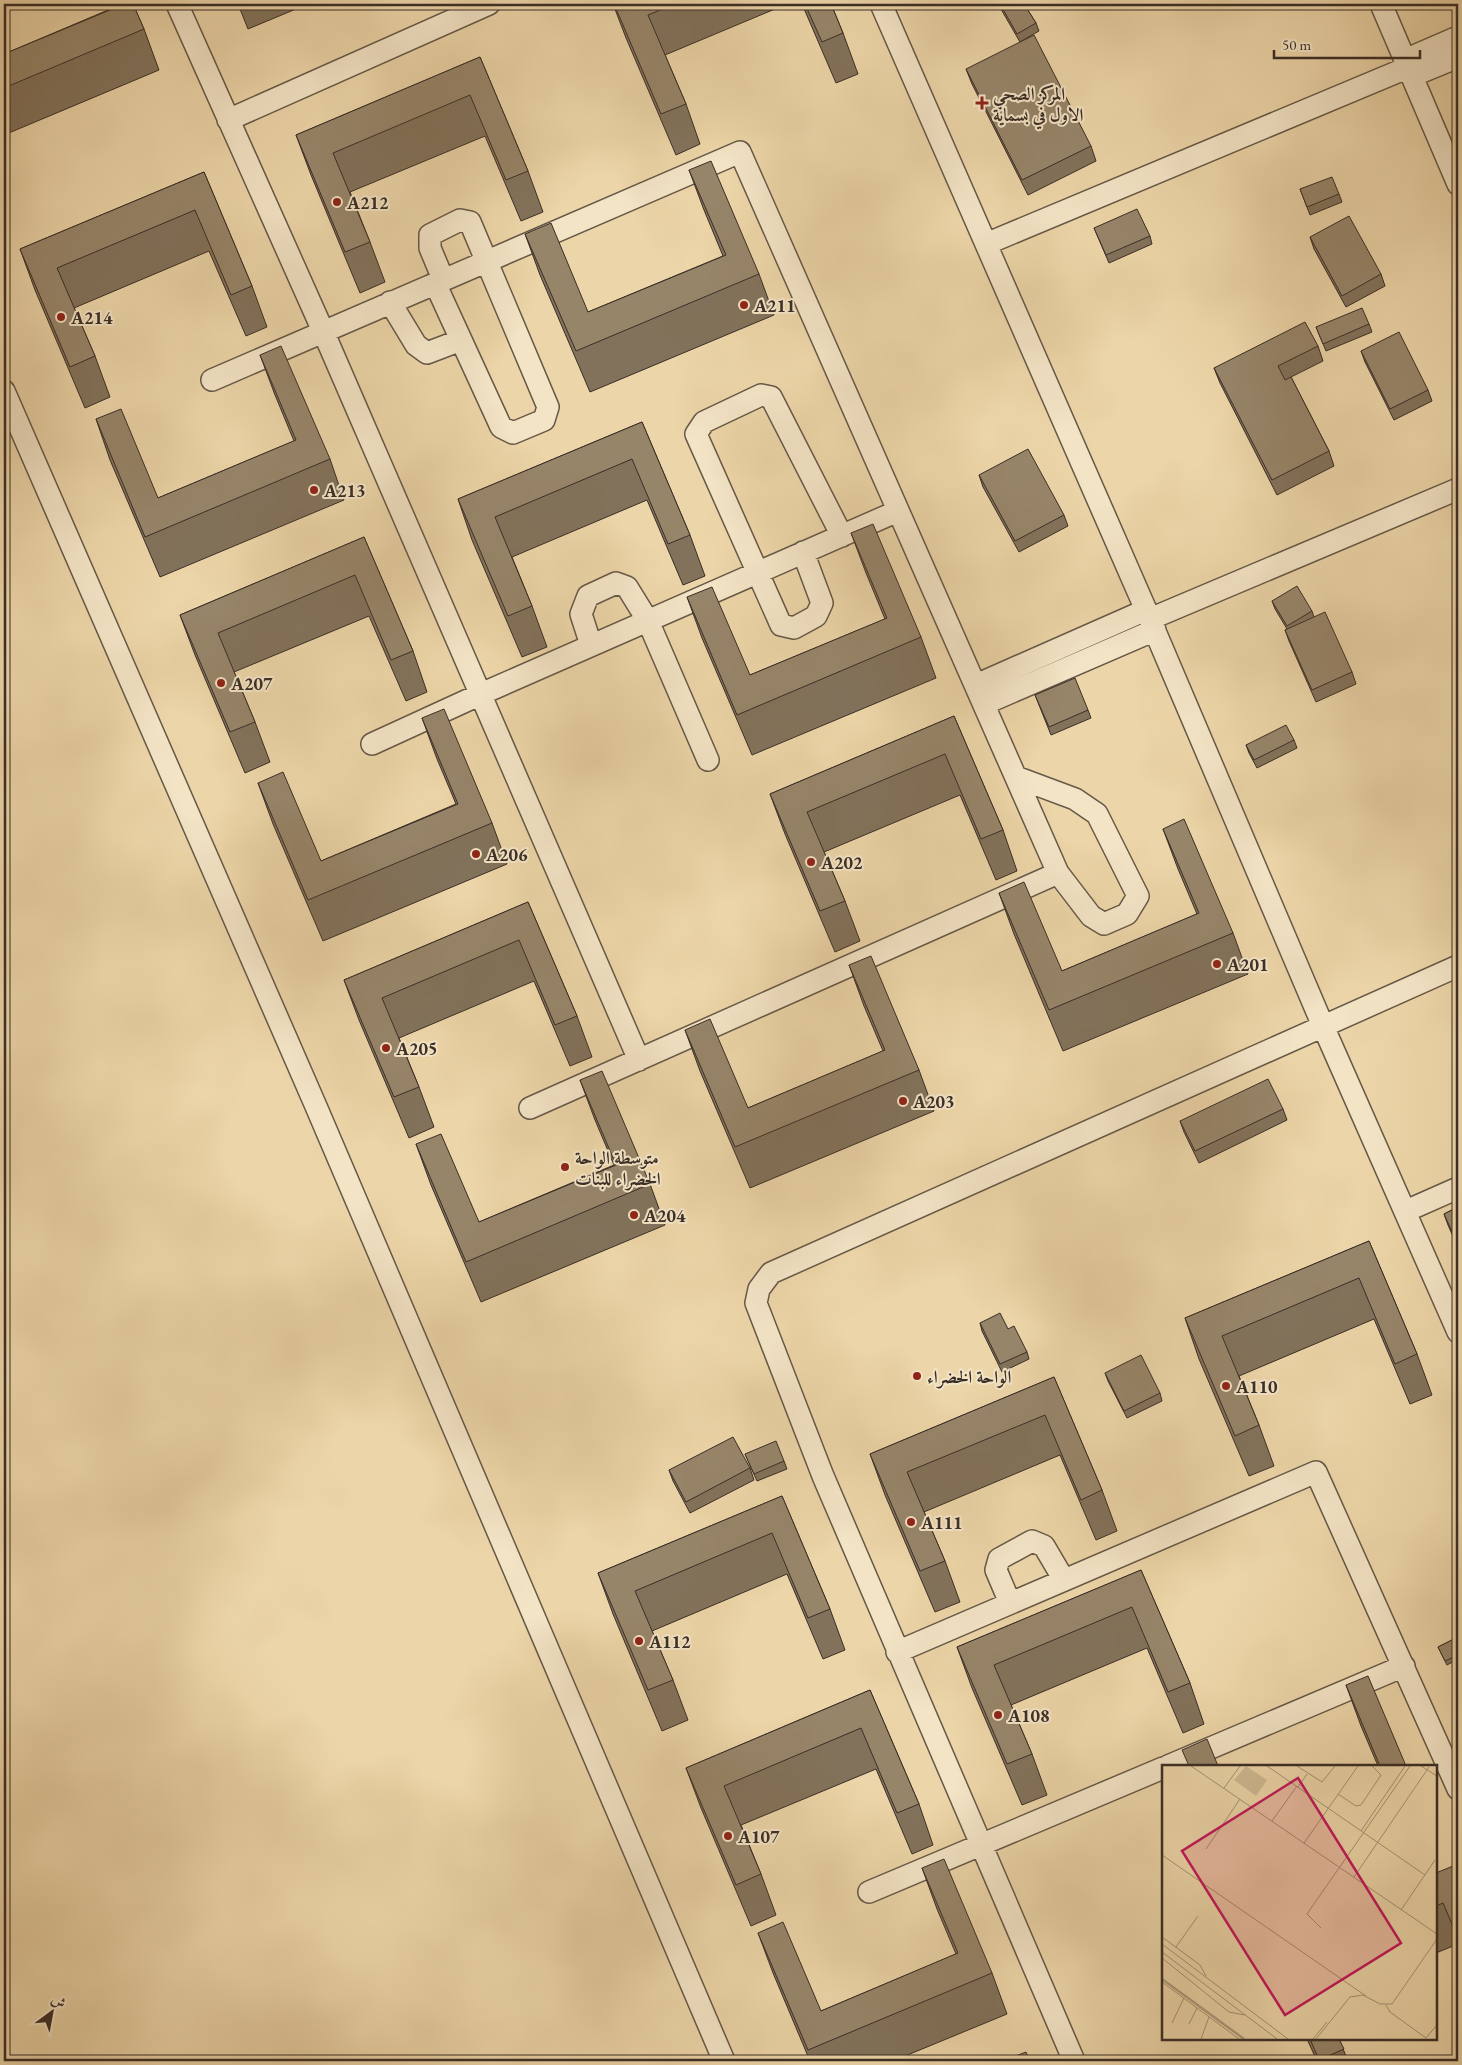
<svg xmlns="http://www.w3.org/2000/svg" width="1462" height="2065" font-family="'EB Garamond',Amiri,serif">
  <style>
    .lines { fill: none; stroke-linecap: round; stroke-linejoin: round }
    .minor-casing { stroke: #665847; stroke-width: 24 }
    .minor { stroke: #f3e4c6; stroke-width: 21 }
    .wall { fill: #82725b; stroke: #3a2e27 }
    .building { fill: #97856a; stroke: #3a2e27 }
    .poi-dot { fill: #8f2418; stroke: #f3e4c6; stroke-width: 2 }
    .labels { text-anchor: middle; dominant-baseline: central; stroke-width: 4; stroke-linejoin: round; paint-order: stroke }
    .poi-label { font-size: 18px; font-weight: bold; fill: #3a2e27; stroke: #f3e4c6; text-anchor: start }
    .inset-river { fill: none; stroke: #af9c7c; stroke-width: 2.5 }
    .inset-road { fill: none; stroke: #a59274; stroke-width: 1 }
    .view { fill: #c2185b; fill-opacity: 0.15; stroke: #c2185b; stroke-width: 2.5 }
    .inset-edge { fill: none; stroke: #3a2e27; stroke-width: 2.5 }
  </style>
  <rect width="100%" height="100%" fill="#ecd5a8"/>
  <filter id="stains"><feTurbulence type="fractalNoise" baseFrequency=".004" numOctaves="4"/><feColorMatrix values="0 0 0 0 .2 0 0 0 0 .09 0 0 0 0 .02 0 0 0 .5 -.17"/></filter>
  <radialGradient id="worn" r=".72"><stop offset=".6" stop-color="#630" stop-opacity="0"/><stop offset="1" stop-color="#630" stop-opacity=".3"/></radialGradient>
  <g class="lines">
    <!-- minor casing -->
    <g class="minor-casing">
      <path id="minor" d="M177 4 323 331 639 1060
        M881 4 1146 610 1323 1026 1458 1332
        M1381 4 1458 184
        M1405 60 1458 37
        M1412 76 1458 57
        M228 120 489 4
        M986 244 1409 67
        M435 283 501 427 513 433 544 420 548 407 470 222 460 220 430 235V248L443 279
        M390 302 416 345 427 353 461 340
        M212 380 740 152 1058 873 1091 916 1104 924 1127 914 1138 896 1097 814 1075 799 1016 777
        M4 391 315 1104 724 2061
        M803 552 822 603 816 616 794 628 781 625 696 434 704 422 761 395 771 397 842 536
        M1150 619 1458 489
        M591 645 581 614 588 596 616 583 627 587 648 621 708 760
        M976 685 1146 610
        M984 704 1155 630
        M372 744 481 694 898 511
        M530 1108 1058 873
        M1406 1211 1458 1188
        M1010 1603 996 1570 999 1559 1032 1541 1044 1546 1064 1580
        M897 1652 1316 1472 1458 1789
        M1168 1766 1404 1666
        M869 1892 1163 1768
        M1074 2061 823 1476 756 1303 759 1289 771 1273 1458 966"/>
    </g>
    <!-- minor -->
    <use href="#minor" class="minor"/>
  </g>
  <!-- wall -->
  <path class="wall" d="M105 4H133L144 29 159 70 4 135V54L108 10Z
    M238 4H308L248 29Z
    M613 4H787L665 55 686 104 700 144 676 155 626 38Z
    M802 4H831L843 33 858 74 836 83Z
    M998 4H1024L1036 23 1039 31 1020 42Z
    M480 57 528 171 543 212 521 221 485 136 350 192 370 242 385 282 360 293 311 175 296 135Z
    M966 69 1091 146 1096 161 1028 195 972 84Z
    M689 170 759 274 774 315 590 392 540 275 525 234 588 312 723 256 704 210Z
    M204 172 252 286 267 327 246 336 209 251 74 308 95 356 110 397 85 408 35 290 20 249Z
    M1300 189 1339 194 1342 202 1310 215Z
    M1094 228 1150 236 1152 244 1109 263Z
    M1310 237 1381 274 1385 286 1346 307 1314 249Z
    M1369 324 1372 332 1326 351 1316 327Z
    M1318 346 1323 361 1291 377 1329 451 1334 466 1277 495 1220 383 1214 368Z
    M1361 351 1428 390 1432 401 1394 420 1365 362Z
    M260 355 330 459 344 500 160 577 110 460 96 419 158 498 294 441 275 395Z
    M642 422 690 535 705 576 683 585 647 500 512 557 532 606 547 647 522 657 472 540 458 499Z
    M979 475 1064 515 1068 526 1019 552 983 487Z
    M851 533 921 637 936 678 752 755 702 638 687 597 750 675 885 619 866 573Z
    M364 537 413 651 427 692 406 701 369 616 234 672 255 722 270 762 245 773 195 655 180 615Z
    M1272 601 1312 611 1314 617 1352 672 1356 684 1316 702 1289 641 1285 630 1287 629 1275 609Z
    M1035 695 1088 710 1091 718 1051 735Z
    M954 716 1003 830 1017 871 996 880 960 795 824 852 845 901 860 941 835 952 785 834 770 794Z
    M422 718 492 823 507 864 323 941 273 824 258 783 321 861 456 804 437 759Z
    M1294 740 1297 748 1257 768 1249 753 1246 745Z
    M1163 829 1233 933 1248 974 1063 1051 1014 934 999 893 1062 971 1197 914 1178 869Z
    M528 902 577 1016 592 1057 570 1066 534 981 399 1038 419 1087 434 1127 409 1138 359 1020 344 980Z
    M849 965 919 1070 934 1111 750 1188 700 1071 685 1030 748 1108 883 1051 864 1006Z
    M580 1080 650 1184 665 1225 481 1302 431 1185 416 1144 479 1222 614 1165 595 1120Z
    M1283 1109 1287 1120 1199 1163 1184 1132 1180 1121Z
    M1458 1207V1248L1448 1225 1444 1214Z
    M1369 1241 1417 1354 1432 1395 1410 1404 1374 1319 1239 1376 1259 1425 1274 1466 1249 1476 1199 1359 1185 1318Z
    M980 1323 1008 1329 1027 1352 1029 1359 1002 1372 982 1331Z
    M1105 1373 1160 1393 1162 1401 1127 1418 1108 1381Z
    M1054 1377 1102 1490 1117 1531 1096 1540 1060 1455 924 1512 945 1561 960 1602 935 1612 885 1495 870 1454Z
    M745 1454 784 1461 787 1469 757 1481Z
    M750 1468 754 1480 690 1513 673 1481 669 1470Z
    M782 1496 830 1609 845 1650 823 1659 787 1574 652 1631 673 1680 688 1720 662 1731 613 1614 598 1573Z
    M1141 1570 1190 1683 1204 1724 1183 1733 1147 1648 1011 1705 1032 1754 1047 1795 1022 1805 972 1688 957 1647Z
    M1458 1637V1659L1447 1665 1438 1647Z
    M1346 1685 1406 1766H1378L1361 1726Z
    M870 1690 919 1804 933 1845 912 1854 876 1769 741 1825 761 1874 776 1915 751 1926 701 1808 686 1768Z
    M922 1868 992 1973 1007 2014 893 2061H810L773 1973 758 1933 821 2011 956 1954 937 1909Z
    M1436 1873 1458 1878V1944L1436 1953Z
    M1307 2039H1339L1348 2061H1317Z"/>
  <!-- building -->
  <path class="building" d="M108 4H133L144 29 4 88V54L110 10Z
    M614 4H675L648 15 686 104 661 114Z
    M805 4H831L843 33 822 42Z
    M1000 4H1024L1036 23 1017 34Z
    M1034 35 1091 146 1022 180 966 69Z
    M480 57 528 171 506 180 470 95 333 153 370 242 345 252 296 135Z
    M711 161 759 274 576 351 525 234 551 223 588 312 726 255 689 170Z
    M204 172 252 286 231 295 195 210 57 268 95 356 70 367 20 249Z
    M1332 177 1339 194 1307 207 1300 189Z
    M1137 209 1150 236 1106 255 1094 228Z
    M1349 216 1381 274 1342 296 1310 237Z
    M1362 308 1369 324 1323 344 1316 327Z
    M1305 322 1318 346 1278 366 1285 380 1291 377 1329 451 1272 480 1214 368Z
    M1399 332 1428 390 1390 409 1361 351Z
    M281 346 330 459 145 537 96 419 121 409 158 498 296 440 260 355Z
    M642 422 690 535 668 544 632 459 495 517 532 606 508 616 458 499Z
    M1028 449 1064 515 1015 541 979 475Z
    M873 524 921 637 737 715 687 597 712 587 750 675 887 618 851 533Z
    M364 537 413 651 391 660 355 575 218 633 255 722 230 732 180 615Z
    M1297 586 1312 611 1287 626 1272 601Z
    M1325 612 1352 672 1312 690 1285 630Z
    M1075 678 1088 710 1049 727 1035 695Z
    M444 709 492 823 308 900 258 783 283 772 321 861 458 804 422 718Z
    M954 716 1003 830 981 839 945 754 807 812 845 901 820 911 770 794Z
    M1286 725 1294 740 1254 760 1246 745Z
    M1184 819 1233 933 1049 1010 999 893 1024 882 1062 971 1199 913 1163 829Z
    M528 902 577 1016 555 1025 519 940 382 998 419 1087 394 1097 344 980Z
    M871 956 919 1070 735 1147 685 1030 710 1019 748 1108 885 1050 849 965Z
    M602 1071 650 1184 466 1262 416 1144 441 1134 479 1222 616 1165 580 1080Z
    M1268 1079 1283 1109 1195 1151 1180 1121Z
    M1458 1207V1245L1444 1214Z
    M1369 1241 1417 1354 1395 1364 1359 1278 1222 1336 1259 1425 1235 1436 1185 1318Z
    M1000 1313 1008 1329 1014 1326 1027 1352 1000 1364 980 1323Z
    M1141 1355 1160 1393 1124 1411 1105 1373Z
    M1054 1377 1102 1490 1081 1500 1045 1415 907 1472 945 1561 920 1571 870 1454Z
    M733 1437 750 1468 686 1502 669 1470Z
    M776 1441 784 1461 754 1474 745 1454Z
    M782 1496 830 1609 808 1618 772 1533 635 1591 673 1680 648 1690 598 1573Z
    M1141 1570 1190 1683 1168 1692 1132 1607 994 1665 1032 1754 1007 1764 957 1647Z
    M1458 1637V1655L1445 1661 1438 1647Z
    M1368 1676 1406 1766H1380L1346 1685Z
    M870 1690 919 1804 897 1813 861 1728 724 1786 761 1874 736 1885 686 1768Z
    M1207 1739 1218 1766H1189L1182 1750Z
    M944 1859 992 1973 808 2050 758 1933 783 1922 821 2011 958 1953 922 1868Z
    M1453 1866 1458 1878V1938L1443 1903 1436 1906V1873Z
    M1310 2039H1339L1344 2049 1319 2060Z
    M1026 2052 1030 2061H1003Z"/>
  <!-- markers -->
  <g class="poi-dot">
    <path d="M979.5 95.5h5v5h5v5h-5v5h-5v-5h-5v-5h5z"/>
    <circle cx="337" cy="202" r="5"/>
    <circle cx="744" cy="305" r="5"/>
    <circle cx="61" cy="317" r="5"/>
    <circle cx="314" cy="490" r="5"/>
    <circle cx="221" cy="683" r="5"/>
    <circle cx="476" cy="854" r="5"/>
    <circle cx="811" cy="862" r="5"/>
    <circle cx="1217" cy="964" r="5"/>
    <circle cx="386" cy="1048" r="5"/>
    <circle cx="903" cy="1101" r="5"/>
    <circle cx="565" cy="1167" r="5"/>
    <circle cx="634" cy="1215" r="5"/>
    <circle cx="917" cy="1376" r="5"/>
    <circle cx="1226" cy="1386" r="5"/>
    <circle cx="911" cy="1522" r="5"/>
    <circle cx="639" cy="1641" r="5"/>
    <circle cx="998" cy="1715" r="5"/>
    <circle cx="728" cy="1836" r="5"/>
  </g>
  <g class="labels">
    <!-- poi labels -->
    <g class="poi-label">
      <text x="993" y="93">المركز الصحي<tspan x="993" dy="21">الاول في بسماية</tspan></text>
      <text x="347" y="202">A212</text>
      <text x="754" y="305">A211</text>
      <text x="71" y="317">A214</text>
      <text x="324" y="490">A213</text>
      <text x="231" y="683">A207</text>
      <text x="486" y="854">A206</text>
      <text x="821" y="862">A202</text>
      <text x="1227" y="964">A201</text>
      <text x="396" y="1048">A205</text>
      <text x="913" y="1101">A203</text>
      <text x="575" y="1157">متوسطة الواحة<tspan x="575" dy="21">الخضراء للبنات</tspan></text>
      <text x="644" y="1215">A204</text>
      <text x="927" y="1376">الواحة الخضراء</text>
      <text x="1236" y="1386">A110</text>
      <text x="921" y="1522">A111</text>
      <text x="649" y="1641">A112</text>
      <text x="1008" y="1715">A108</text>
      <text x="738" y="1836">A107</text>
    </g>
  </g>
  <!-- overview -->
  <g transform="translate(1162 1765)">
    <rect width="275" height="275" fill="#ecd5a8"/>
    <path d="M84 1 105 15 94 31 72 15Z" fill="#ceb992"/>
    <path class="inset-river" d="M0 214 82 274"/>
    <path class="inset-road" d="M29 1 275 169M105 1 263 110M135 1 160 17 173 1M259 1 275 11M136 22 145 9M62 23 78 1M176 29 194 41 199 40 219 10 210 1M110 56 135 21M199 66 243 1M142 78 196 1M44 84 78 34M0 90 204 231M192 112 267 2M239 145 273 95M159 163 145 149 248 1M0 172 38 200 44 211M0 179 126 274M14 182 36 151M0 187 115 274M0 193 67 247 83 250M0 217 77 274M224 240 228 247 264 273M10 258 22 233M27 259 35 243M264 273 275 260M39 274 47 252M151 274 165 257M154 274 188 232 201 230 218 239H230L275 174"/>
    <path class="view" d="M136 13 239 178 123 250 20 86Z"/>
    <rect width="275" height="275" class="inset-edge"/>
  </g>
  <!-- margin -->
  <rect width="1462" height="2065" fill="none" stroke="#ecd5a8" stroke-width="20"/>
  <rect x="5" y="5" width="1452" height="2055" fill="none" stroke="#3a2e27" stroke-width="2.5"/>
  <rect x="10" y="10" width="1442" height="2045" fill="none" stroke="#3a2e27"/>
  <!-- north arrow -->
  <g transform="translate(52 2012) rotate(32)" stroke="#f3e4c6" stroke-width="4" paint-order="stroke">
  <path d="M0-4L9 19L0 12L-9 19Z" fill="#3a2e27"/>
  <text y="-8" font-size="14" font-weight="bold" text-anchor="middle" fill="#3a2e27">ش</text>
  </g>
  <!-- scale -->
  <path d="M1274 50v8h146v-8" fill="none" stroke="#3a2e27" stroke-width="2.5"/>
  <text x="1282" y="50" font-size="15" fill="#3a2e27" stroke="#f3e4c6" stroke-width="4" paint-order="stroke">50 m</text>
  <rect width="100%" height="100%" filter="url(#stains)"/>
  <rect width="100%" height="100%" fill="url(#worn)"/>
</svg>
